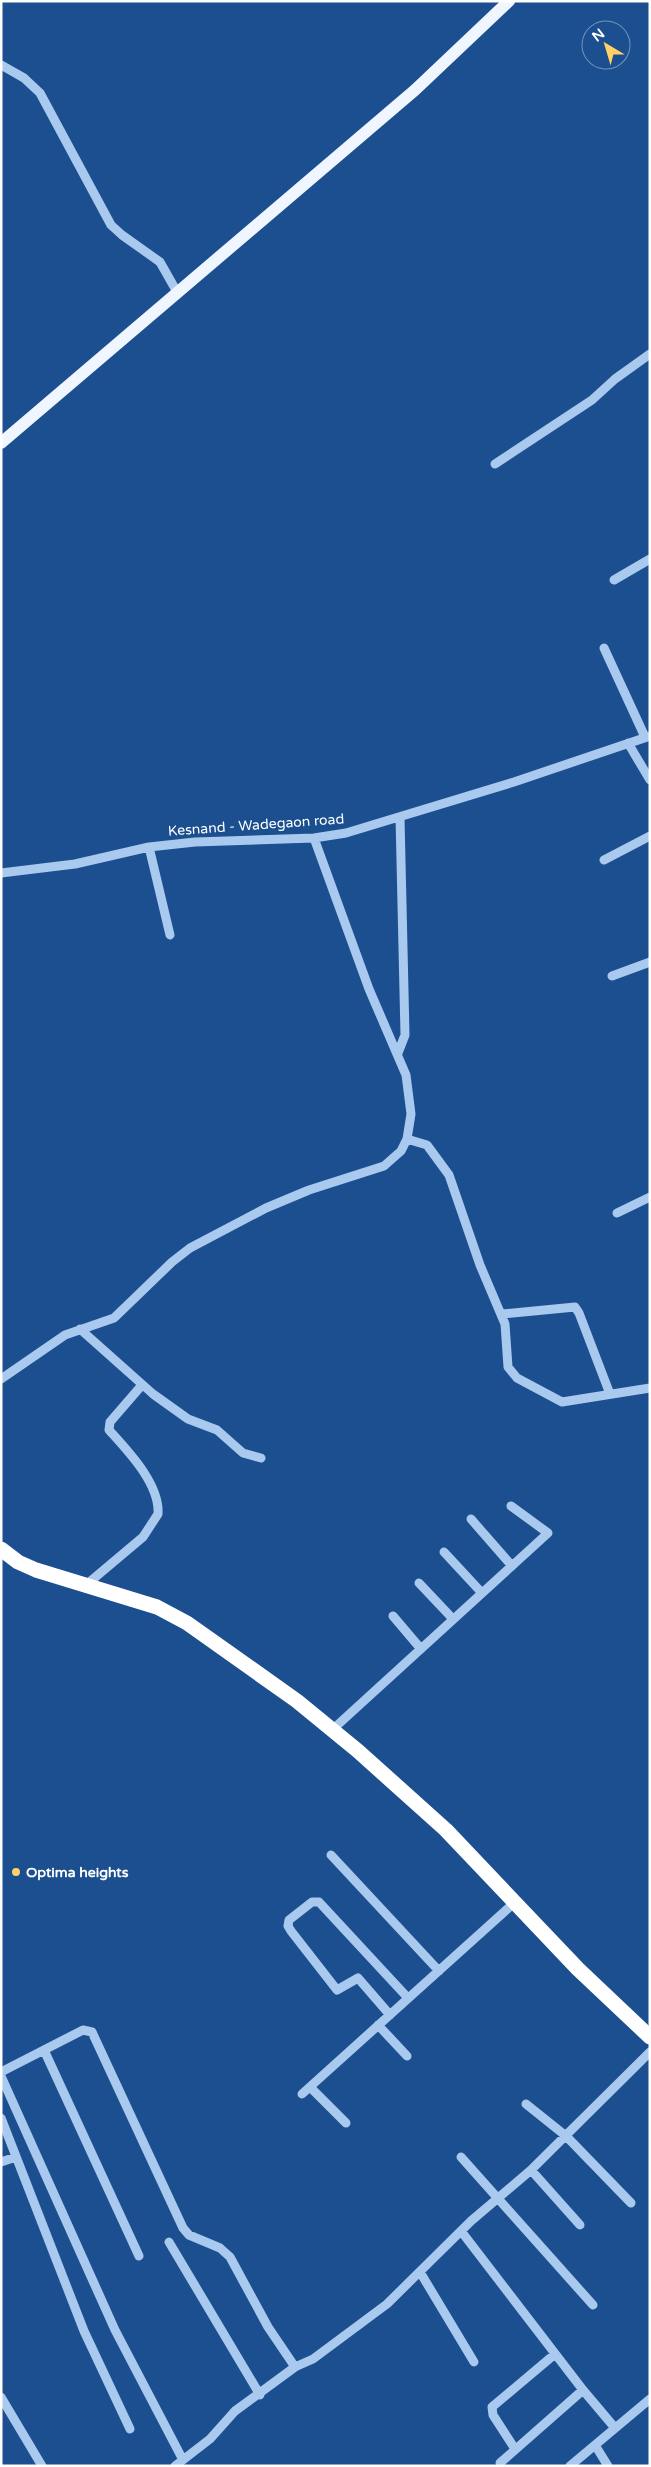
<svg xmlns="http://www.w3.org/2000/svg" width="651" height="2467" font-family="'Varela Round',sans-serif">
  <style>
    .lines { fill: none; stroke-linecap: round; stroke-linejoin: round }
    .minor { stroke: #a9c9ee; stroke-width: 9 }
    .major { stroke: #f0f6ff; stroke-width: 12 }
    .highway { stroke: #fff; stroke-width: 15 }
    .poi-dot { fill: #ffd166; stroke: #1b4f8f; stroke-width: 2 }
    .labels { text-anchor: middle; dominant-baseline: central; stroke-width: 4; stroke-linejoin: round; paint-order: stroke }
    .street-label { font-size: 14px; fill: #fff; stroke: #1b4f8f }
    .poi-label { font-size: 14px; font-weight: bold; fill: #fff; stroke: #1b4f8f; text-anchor: start }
  </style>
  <rect width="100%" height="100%" fill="#1b4f8f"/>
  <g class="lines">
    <!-- minor -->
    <path class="minor" d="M1 65 24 78 40 93 111 225 122 235 160 262 177 292
      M495 464 592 400 615 379 650 354
      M614 580 650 559
      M604 648 645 737
      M628 743 650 780
      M149 847 170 935
      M604 860 650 836
      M1 873 75 864 149 847 195 842 314 838 346 833 514 782 650 736
      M612 976 650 962
      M398 1053 405 1035 400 817
      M407 1139 427 1145 449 1175 480 1265 505 1324 508 1367 517 1378 562 1402 650 1388
      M617 1213 650 1197
      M502 1314 575 1307 579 1313 610 1394
      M80 1329 153 1394 188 1419 217 1430 243 1453 261 1458
      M1 1379 65 1335 114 1318 172 1262 190 1248 266 1208 309 1190 384 1166 401 1151 407 1139 411 1114 406 1075 369 989 314 838
      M471 1519 512 1566
      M444 1552 482 1593
      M419 1583 453 1619
      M86 1585 143 1537 158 1514C160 1484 128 1451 109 1430L110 1422 142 1385
      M393 1616 421 1649
      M332 1730 548 1533 511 1506
      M331 1855 439 1971
      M390 2015 358 1978 337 1990 291 1931 288 1926 289 1920 312 1902H319L408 1998
      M378 2025 407 2056
      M44 2050 139 2256
      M1 2072 83 2030 92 2032 183 2228 189 2235 220 2248 230 2257 268 2327 295 2367
      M1 2076 115 2330 183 2460
      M310 2087 346 2123
      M302 2094 514 1903
      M526 2104 566 2136 631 2203
      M1 2118 84 2331 130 2429
      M461 2157 593 2305
      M1 2162 16 2157
      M531 2170 580 2225
      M461 2231 583 2390 615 2428
      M169 2242 260 2395
      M420 2272 474 2362
      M1 2397 42 2466
      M595 2445 608 2466
      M515 2449 493 2415 492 2407 555 2354
      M500 2463 583 2390
      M175 2466 210 2439 235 2411 295 2367 313 2359 387 2304 471 2221 531 2170 650 2052
      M570 2466 650 2399"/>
    <!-- major -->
    <path class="major" d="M1 443 415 90 509 1"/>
    <!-- highway -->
    <path class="highway" d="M1 1549 18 1562 36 1570 157 1607 187 1623 297 1701 358 1751 446 1830 578 1969 650 2037"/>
  </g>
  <!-- markers -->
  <circle class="poi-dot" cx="16" cy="1872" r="5"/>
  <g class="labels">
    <!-- street labels -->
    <g class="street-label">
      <text transform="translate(256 825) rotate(-4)">Kesnand - Wadegaon road</text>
    </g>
    <!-- poi labels -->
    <g class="poi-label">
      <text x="26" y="1872">Optima heights</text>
    </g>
  </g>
  <!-- border -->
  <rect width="651" height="2467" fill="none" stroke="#ffffff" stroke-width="5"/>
  <!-- north arrow -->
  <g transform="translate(606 45) rotate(322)"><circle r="24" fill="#1b4f8f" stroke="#7695bc"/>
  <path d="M0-4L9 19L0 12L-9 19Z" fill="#ffd166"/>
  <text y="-8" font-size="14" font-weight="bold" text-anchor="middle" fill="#ffffff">N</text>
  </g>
</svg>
